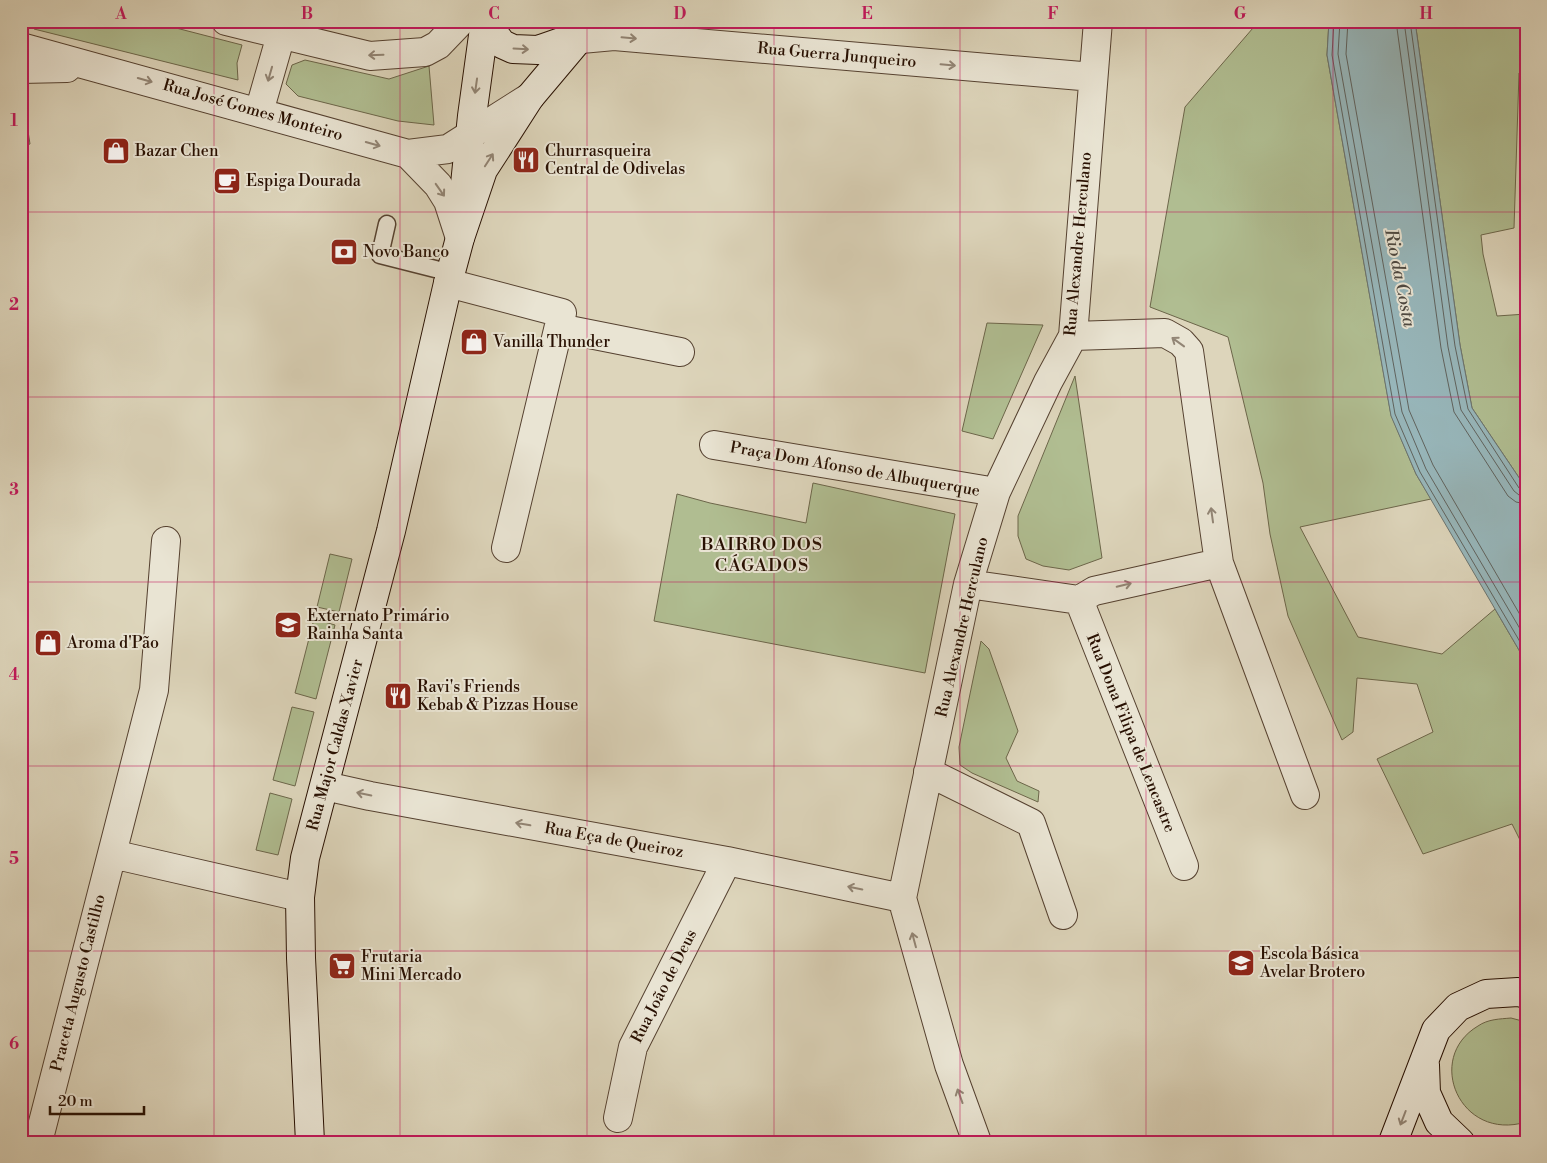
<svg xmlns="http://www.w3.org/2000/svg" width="1547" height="1163" font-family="'Libre Bodoni',serif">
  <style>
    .green { fill: #b0bd91; stroke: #6c664a }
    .water { fill: #97b6ba; stroke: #6b7470 }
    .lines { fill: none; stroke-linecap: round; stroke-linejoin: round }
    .shore { stroke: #60635e; stroke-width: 1 }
    .lane-casing { stroke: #554130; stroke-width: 19 }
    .street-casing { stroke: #554130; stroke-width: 30 }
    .secondary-casing { stroke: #281002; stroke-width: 30 }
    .lane { stroke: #e9e4d3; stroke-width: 16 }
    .street { stroke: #e9e4d3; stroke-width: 28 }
    .secondary { stroke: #e9e4d3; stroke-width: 28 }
    .oneway { stroke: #928575 }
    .grid { fill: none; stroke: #c2185b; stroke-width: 1; stroke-opacity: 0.55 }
    .labels { text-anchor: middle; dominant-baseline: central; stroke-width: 4; stroke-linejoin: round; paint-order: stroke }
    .street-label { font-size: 16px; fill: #281002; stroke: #e9e4d3 }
    .poi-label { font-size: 16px; fill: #281002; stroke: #e9e4d3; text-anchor: start }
    .water-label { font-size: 18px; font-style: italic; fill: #4f4a42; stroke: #e9e4d3 }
    .neighbourhood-label { font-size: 18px; letter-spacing: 1px; fill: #281002; stroke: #e9e4d3 }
    .neatline { fill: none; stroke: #c2185b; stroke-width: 2 }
    .grid-label { font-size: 16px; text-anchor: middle; font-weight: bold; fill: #c2185b }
  </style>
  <rect width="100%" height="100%" fill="#ddd5bb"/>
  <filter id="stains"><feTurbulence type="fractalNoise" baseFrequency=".004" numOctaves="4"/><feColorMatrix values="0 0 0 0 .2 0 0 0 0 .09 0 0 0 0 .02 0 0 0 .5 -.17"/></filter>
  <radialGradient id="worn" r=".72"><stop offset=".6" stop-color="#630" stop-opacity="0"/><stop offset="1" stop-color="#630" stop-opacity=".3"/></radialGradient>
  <!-- green -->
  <path class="green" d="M28 21H149L242 45 237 63 238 80 34 29Z
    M1259 21H1329L1327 55 1391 415 1416 474 1431 499 1300 527 1358 637 1442 654 1495 609 1526 662V852L1512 824 1423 854 1377 759 1433 732 1417 684 1357 678 1353 732 1342 740 1288 616 1270 534 1263 483 1228 337 1150 307 1185 107Z
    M1415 21H1526V72L1519 73 1514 228 1481 235 1483 254 1497 316 1526 314V488L1472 408 1460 345Z
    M305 60 389 79 429 66 434 125 398 121 298 96 286 84 292 65Z
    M21 86 30 144 21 147Z
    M987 323 1043 325 993 439 962 431Z
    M1075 376 1102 558 1069 570 1043 566 1026 559 1018 536V516Z
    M813 483 955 514 925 673 654 621 677 494 710 503 806 523Z
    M330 554 352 559 339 612 317 607Z
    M314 619 335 625 316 699 295 693Z
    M981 641 989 649 1018 731 1006 758 1017 781 1039 791 1038 802 972 773 960 765 959 747Z
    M292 707 314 712 295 786 273 780Z
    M270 793 292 799 278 855 256 850Z
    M1511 1018 1526 1022V1122C1460 1142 1424 1058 1478 1026 1488 1019 1500 1019 1511 1018Z"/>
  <!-- water -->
  <path class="water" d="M1329 21H1415L1460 345 1472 408 1526 488V662L1416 474 1391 416 1327 55Z"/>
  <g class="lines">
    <!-- shore -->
    <path class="shore" d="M1334 21 1332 55 1395 414 1420 472 1526 652
      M1340 21 1338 54 1402 412 1426 469 1526 639
      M1348 21 1346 54 1409 410 1433 465 1526 625
      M1396 21 1441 348 1454 412 1508 496 1516 502 1526 504
      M1404 21 1448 347 1461 410 1514 491 1519 495 1526 496
      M1410 21 1455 346 1468 409 1519 488 1526 490"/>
    <!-- lane casing -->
    <g class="lane-casing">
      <path id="lane" d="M387 224 380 255 451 273"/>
    </g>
    <!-- street casing -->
    <g class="street-casing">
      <path id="street" d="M226 21 370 56 425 52 438 45 461 21
        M581 39 614 36 1093 77
        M21 47 408 154 448 149 530 97
        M21 69 67 68
        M259 112 285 21
        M408 154 438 185 448 201 460 238
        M448 283 562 313 506 548
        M559 328 680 352
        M1073 336 1165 333 1181 342 1189 351 1219 563 1305 795
        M714 445 996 492
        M968 584 1079 600 1094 591 1219 563
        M1079 600 1184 866
        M928 772 1031 823 1063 915
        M325 786 370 796 727 861 902 898
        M112 854 300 897
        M618 1118 633 1047 727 861
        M38 1142 154 690 166 541
        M977 1142 949 1065 902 898 968 584 996 492 1048 382 1073 336 1098 21"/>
    </g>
    <!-- secondary casing -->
    <g class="secondary-casing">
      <path id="secondary" d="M485 21 502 44 513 49 538 50 561 42 581 39
        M464 194 472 116 485 21
        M1425 1065 1426 1093 1439 1122 1460 1142
        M310 1142 301 958 300 897 305 858 391 531 448 283 460 238 483 170 530 97 594 21
        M1393 1142 1436 1030 1458 1007 1486 994 1518 992 1526 994"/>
    </g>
    <!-- lane -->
    <use href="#lane" class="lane"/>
    <!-- street -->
    <use href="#street" class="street"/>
    <!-- secondary -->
    <use href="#secondary" class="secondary"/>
  </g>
  <!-- one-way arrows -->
  <defs><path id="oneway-shaft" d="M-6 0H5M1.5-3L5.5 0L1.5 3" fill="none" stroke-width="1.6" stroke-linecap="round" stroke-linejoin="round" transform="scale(1.25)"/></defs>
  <g class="oneway">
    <use href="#oneway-shaft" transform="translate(629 38) rotate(5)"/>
    <use href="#oneway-shaft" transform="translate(521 49) rotate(3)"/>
    <use href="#oneway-shaft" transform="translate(376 55) rotate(178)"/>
    <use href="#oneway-shaft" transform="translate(948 65) rotate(5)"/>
    <use href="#oneway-shaft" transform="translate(270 74) rotate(106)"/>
    <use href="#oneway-shaft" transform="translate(145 80) rotate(16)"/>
    <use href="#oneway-shaft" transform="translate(476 86) rotate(98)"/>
    <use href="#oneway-shaft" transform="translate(373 144) rotate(16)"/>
    <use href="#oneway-shaft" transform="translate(489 160) rotate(-57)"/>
    <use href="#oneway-shaft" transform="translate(440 190) rotate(55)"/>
    <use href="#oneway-shaft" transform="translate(1178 342) rotate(-144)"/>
    <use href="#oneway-shaft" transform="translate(1212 515) rotate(-98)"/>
    <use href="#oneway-shaft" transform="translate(1124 585) rotate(-13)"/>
    <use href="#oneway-shaft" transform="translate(364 794) rotate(-168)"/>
    <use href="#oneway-shaft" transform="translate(523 824) rotate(-170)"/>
    <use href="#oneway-shaft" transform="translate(855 888) rotate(-168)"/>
    <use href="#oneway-shaft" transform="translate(914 940) rotate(-105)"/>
    <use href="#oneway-shaft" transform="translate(960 1096) rotate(-110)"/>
    <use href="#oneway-shaft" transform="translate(1403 1118) rotate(111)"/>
  </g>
  <!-- grid -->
  <path class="grid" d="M214 21V1142M400 21V1142M587 21V1142M774 21V1142M960 21V1142M1146 21V1142M1333 21V1142M21 212H1526M21 397H1526M21 582H1526M21 766H1526M21 951H1526"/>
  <!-- icons -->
  <defs>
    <g id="shop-square" transform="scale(1.4375)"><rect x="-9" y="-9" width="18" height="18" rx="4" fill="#8f2418" stroke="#e9e4d3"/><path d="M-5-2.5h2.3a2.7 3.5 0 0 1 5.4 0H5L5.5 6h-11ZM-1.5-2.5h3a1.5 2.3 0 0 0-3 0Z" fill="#fff"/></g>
    <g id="restaurant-square" transform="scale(1.4375)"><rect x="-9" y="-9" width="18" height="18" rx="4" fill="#8f2418" stroke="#e9e4d3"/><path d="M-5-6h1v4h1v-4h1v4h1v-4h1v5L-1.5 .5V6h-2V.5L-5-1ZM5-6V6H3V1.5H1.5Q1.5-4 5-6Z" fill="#fff"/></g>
    <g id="cafe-square" transform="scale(1.4375)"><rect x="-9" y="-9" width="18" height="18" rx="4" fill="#8f2418" stroke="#e9e4d3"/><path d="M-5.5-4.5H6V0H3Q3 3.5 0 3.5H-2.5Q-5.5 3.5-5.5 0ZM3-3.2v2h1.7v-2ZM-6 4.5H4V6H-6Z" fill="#fff"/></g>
    <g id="bank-square" transform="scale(1.4375)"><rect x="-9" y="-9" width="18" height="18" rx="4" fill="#8f2418" stroke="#e9e4d3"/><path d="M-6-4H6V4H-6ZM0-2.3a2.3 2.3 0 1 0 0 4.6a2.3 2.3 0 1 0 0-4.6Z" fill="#fff"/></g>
    <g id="school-square" transform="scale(1.4375)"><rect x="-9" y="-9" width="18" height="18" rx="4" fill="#8f2418" stroke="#e9e4d3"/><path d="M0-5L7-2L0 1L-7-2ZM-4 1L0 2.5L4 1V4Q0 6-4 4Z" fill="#fff"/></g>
    <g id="supermarket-square" transform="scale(1.4375)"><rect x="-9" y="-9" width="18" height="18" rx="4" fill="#8f2418" stroke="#e9e4d3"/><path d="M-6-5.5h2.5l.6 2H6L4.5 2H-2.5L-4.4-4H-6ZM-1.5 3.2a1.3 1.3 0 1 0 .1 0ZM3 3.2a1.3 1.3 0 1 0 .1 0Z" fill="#fff"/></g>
  </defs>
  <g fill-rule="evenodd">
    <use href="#shop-square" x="116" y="151"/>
    <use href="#restaurant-square" x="526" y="160"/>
    <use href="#cafe-square" x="227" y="181"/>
    <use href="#bank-square" x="344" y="252"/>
    <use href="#shop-square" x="474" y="342"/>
    <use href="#school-square" x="288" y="625"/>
    <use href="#shop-square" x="48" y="643"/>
    <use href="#restaurant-square" x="398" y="696"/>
    <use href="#school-square" x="1241" y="963"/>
    <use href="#supermarket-square" x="342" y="966"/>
  </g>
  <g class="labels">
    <!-- street labels -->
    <g class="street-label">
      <text transform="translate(837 55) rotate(5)">Rua Guerra Junqueiro</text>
      <text transform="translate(253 110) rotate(16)">Rua José Gomes Monteiro</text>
      <text transform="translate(1078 244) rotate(-85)">Rua Alexandre Herculano</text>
      <text transform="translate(855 469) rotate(10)">Praça Dom Afonso de Albuquerque</text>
      <text transform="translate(962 627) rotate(-77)">Rua Alexandre Herculano</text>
      <text transform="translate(1131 733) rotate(68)">Rua Dona Filipa de Lencastre</text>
      <text transform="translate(335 745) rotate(-75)">Rua Major Caldas Xavier</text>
      <text transform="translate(614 840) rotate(10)">Rua Eça de Queiroz</text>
      <text transform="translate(78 983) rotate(-76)">Praceta Augusto Castilho</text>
      <text transform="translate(664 986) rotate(-63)">Rua João de Deus</text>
    </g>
    <!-- poi labels -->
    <g class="poi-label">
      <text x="135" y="151">Bazar Chen</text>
      <text x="545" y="151">Churrasqueira<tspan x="545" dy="18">Central de Odivelas</tspan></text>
      <text x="246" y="181">Espiga Dourada</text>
      <text x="363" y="252">Novo Banco</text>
      <text x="493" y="342">Vanilla Thunder</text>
      <text x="307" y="616">Externato Primário<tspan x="307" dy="18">Rainha Santa</tspan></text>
      <text x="67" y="643">Aroma d'Pão</text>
      <text x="417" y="687">Ravi's Friends<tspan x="417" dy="18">Kebab &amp; Pizzas House</tspan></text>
      <text x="1260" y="954">Escola Básica<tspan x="1260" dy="18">Avelar Brotero</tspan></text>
      <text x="361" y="957">Frutaria<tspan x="361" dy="18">Mini Mercado</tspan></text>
    </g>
    <!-- water labels -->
    <g class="water-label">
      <text transform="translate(1400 278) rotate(79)">Rio da Costa</text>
    </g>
    <!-- neighbourhood labels -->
    <g class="neighbourhood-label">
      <text x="762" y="544">BAIRRO DOS<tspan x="762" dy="21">CÁGADOS</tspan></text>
    </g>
  </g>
  <!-- margin -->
  <rect width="1547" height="1163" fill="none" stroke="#ddd5bb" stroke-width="55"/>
  <!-- scale -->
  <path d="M50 1106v8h94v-8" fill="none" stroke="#281002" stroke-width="2.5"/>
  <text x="58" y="1106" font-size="15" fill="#281002" stroke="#e9e4d3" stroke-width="4" paint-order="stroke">20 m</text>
  <rect x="28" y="28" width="1492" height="1108" class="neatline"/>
  <g class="grid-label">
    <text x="121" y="19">A</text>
    <text x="307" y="19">B</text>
    <text x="494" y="19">C</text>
    <text x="680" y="19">D</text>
    <text x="867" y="19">E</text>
    <text x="1053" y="19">F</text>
    <text x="1240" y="19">G</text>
    <text x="1426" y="19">H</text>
    <text x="14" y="126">1</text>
    <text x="14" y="310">2</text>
    <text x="14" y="495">3</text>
    <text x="14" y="680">4</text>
    <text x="14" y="864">5</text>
    <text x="14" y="1049">6</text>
  </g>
  <rect width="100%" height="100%" filter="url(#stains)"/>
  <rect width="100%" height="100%" fill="url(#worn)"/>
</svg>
